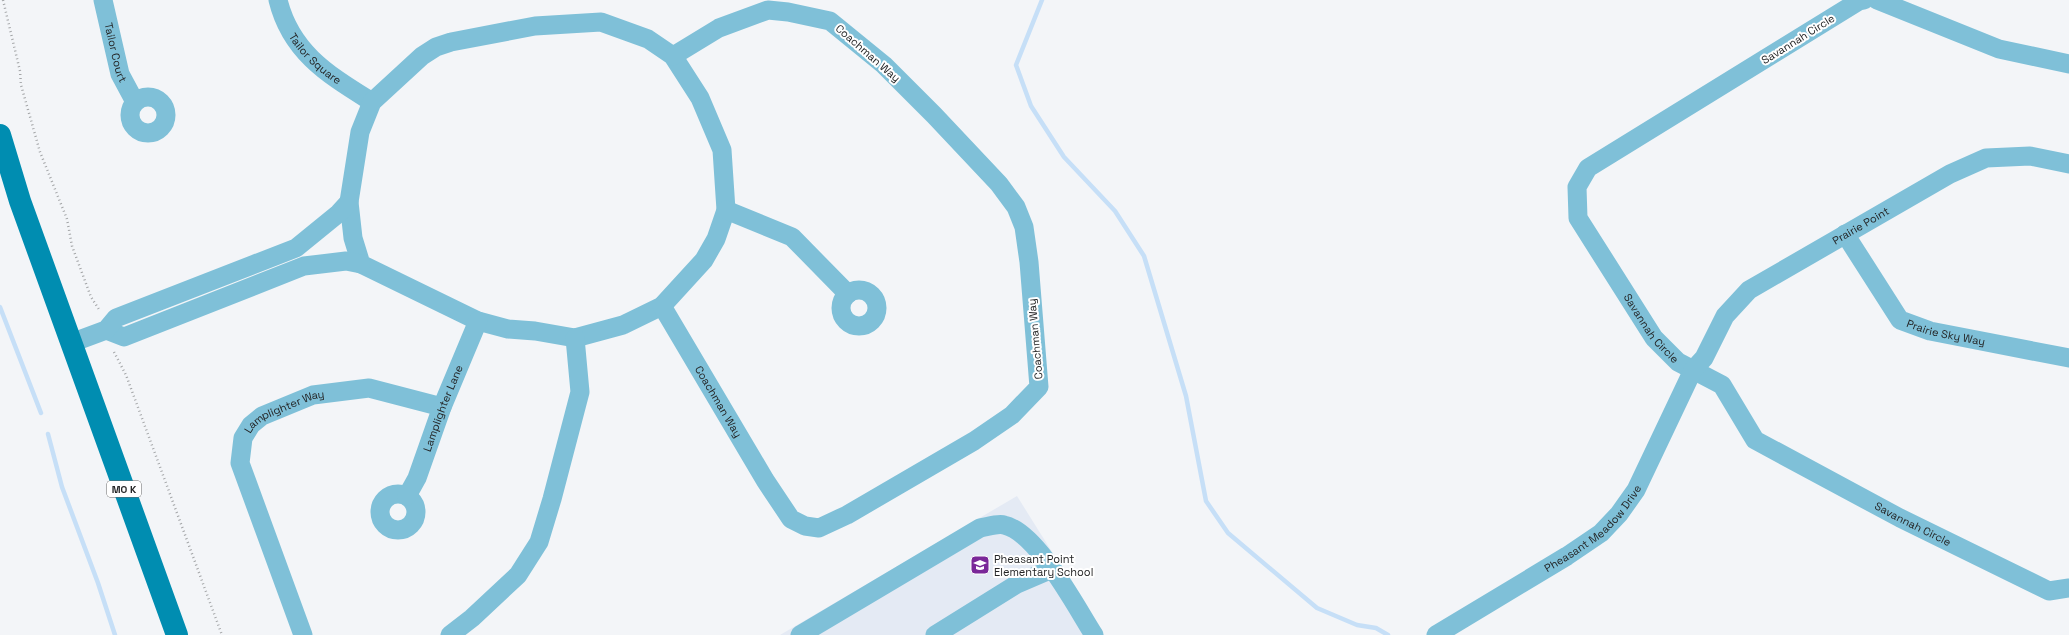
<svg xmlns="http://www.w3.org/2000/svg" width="2069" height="635" font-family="'Space Grotesk',sans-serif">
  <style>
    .built { fill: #e4eaf4 }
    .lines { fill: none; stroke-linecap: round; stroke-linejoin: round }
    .stream { stroke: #c6dff7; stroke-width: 4.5 }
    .path { stroke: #a4a6a8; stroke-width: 2.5; stroke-dasharray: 1 3; stroke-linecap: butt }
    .minor { stroke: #7fc0d8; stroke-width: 19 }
    .major { stroke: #008db1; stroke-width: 22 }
    .labels { text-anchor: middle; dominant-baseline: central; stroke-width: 4; stroke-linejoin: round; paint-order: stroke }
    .shield { fill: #fff; stroke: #666667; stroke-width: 1 }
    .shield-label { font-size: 10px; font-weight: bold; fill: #242526 }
    .street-label { font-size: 11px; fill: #242526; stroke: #fff }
    .poi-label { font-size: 11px; fill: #242526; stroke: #fff; text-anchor: start }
  </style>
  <rect width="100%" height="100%" fill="#f3f5f8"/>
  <!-- built -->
  <path class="built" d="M1017 496 1104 635H780Z"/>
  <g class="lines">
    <!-- stream -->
    <path class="stream" d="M1042 0 1016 65 1031 106 1064 157 1115 211 1144 256 1186 396 1206 501 1228 533 1317 608 1357 625 1376 628 1388 635
      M0 307 41 413
      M48 434 62 487 98 583 115 635"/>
    <!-- path -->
    <path class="path" d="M3 0 20 71 21 85 40 152 67 219 72 246 91 297 100 311
      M114 352 126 375 222 635"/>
    <!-- minor -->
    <g class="minor">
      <path id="s1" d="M103 0 120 74 135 102"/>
      <path id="s2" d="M278 0C291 53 329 75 372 102"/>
      <path id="s3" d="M1864 0 1859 1 1588 168 1577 187 1578 218 1654 338 1678 362 1722 385 1755 440 1900 518 2049 591 2069 588"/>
      <path d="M1877 0 1999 49 2069 64"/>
      <path d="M601 22 648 39 673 56 700 98 722 150 726 210 716 239 704 260 662 306 623 325 575 338 535 331 508 329 478 321 361 264 353 238 349 202 360 132 372 102 422 56 436 47 451 42 535 26Z"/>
      <circle cx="148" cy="115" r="18"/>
      <path d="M726 210 792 237 848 294"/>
      <path id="s4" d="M1845 234 1900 320 1930 331 2069 358"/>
      <circle cx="859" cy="308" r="18"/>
      <path id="s5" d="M662 306 765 480 791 519 805 526 819 528 847 515 974 441 1012 415 1039 387 1029 262 1024 227 1016 207 999 184 934 115 884 65 830 21 788 12 768 10 719 28 673 56"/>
      <path d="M106 330 124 337 304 266 346 261 361 264"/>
      <path d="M71 343 106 330 116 318 296 248 339 213 349 202"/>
      <circle cx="398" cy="512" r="18"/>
      <path id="s6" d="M407 496 417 478 442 407 478 321"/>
      <path id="s7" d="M303 635 240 463 243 438 251 425 262 416 313 395 369 388 442 407"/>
      <path d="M450 635 472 618 518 575 539 542 552 499 580 392 575 338"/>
      <path d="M800 635 980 528C987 527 998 523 1004 525 1037 532 1076 607 1094 635"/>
      <path d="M935 635 1017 584 1052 569"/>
      <path id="s8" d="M1436 635 1567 556 1601 533 1619 514 1636 490 1693 370 1704 358 1725 316 1749 290 1950 174 1986 158 2030 156 2069 164"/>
    </g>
    <!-- major -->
    <path class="major" d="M0 135 20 201 177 635"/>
  </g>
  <!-- icons -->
  <defs>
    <g id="school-square" transform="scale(1)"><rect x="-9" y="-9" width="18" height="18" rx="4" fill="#7a2898" stroke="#fff"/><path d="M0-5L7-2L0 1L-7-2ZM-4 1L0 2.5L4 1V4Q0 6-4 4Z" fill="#fff"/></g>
  </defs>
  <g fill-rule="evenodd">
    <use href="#school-square" x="980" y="565"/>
  </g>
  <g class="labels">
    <!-- shield labels -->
    <rect class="shield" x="107" y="481" width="34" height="16" rx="3"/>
    <g class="shield-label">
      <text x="124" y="489">MO K</text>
    </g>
    <!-- street labels -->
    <g class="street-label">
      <text transform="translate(1798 39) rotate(-32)">Savannah Circle</text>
      <text stroke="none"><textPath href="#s1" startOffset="54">Tailor Court</textPath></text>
      <text transform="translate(868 53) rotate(41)">Coachman Way</text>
      <text stroke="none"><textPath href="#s2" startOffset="71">Tailor Square</textPath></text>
      <text stroke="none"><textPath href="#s8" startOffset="610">Prairie Point</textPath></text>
      <text stroke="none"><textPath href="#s3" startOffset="509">Savannah Circle</textPath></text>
      <text stroke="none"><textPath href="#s4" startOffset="150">Prairie Sky Way</textPath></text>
      <text transform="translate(1035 339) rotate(-95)">Coachman Way</text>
      <text stroke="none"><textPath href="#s5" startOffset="111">Coachman Way</textPath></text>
      <text stroke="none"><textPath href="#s6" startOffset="95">Lamplighter Lane</textPath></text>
      <text stroke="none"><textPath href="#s7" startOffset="260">Lamplighter Way</textPath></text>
      <text stroke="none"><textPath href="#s3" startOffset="845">Savannah Circle</textPath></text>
      <text stroke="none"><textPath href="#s8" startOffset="191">Pheasant Meadow Drive</textPath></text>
    </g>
    <!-- poi labels -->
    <g class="poi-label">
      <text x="994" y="559">Pheasant Point<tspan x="994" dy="13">Elementary School</tspan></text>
    </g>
  </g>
</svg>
